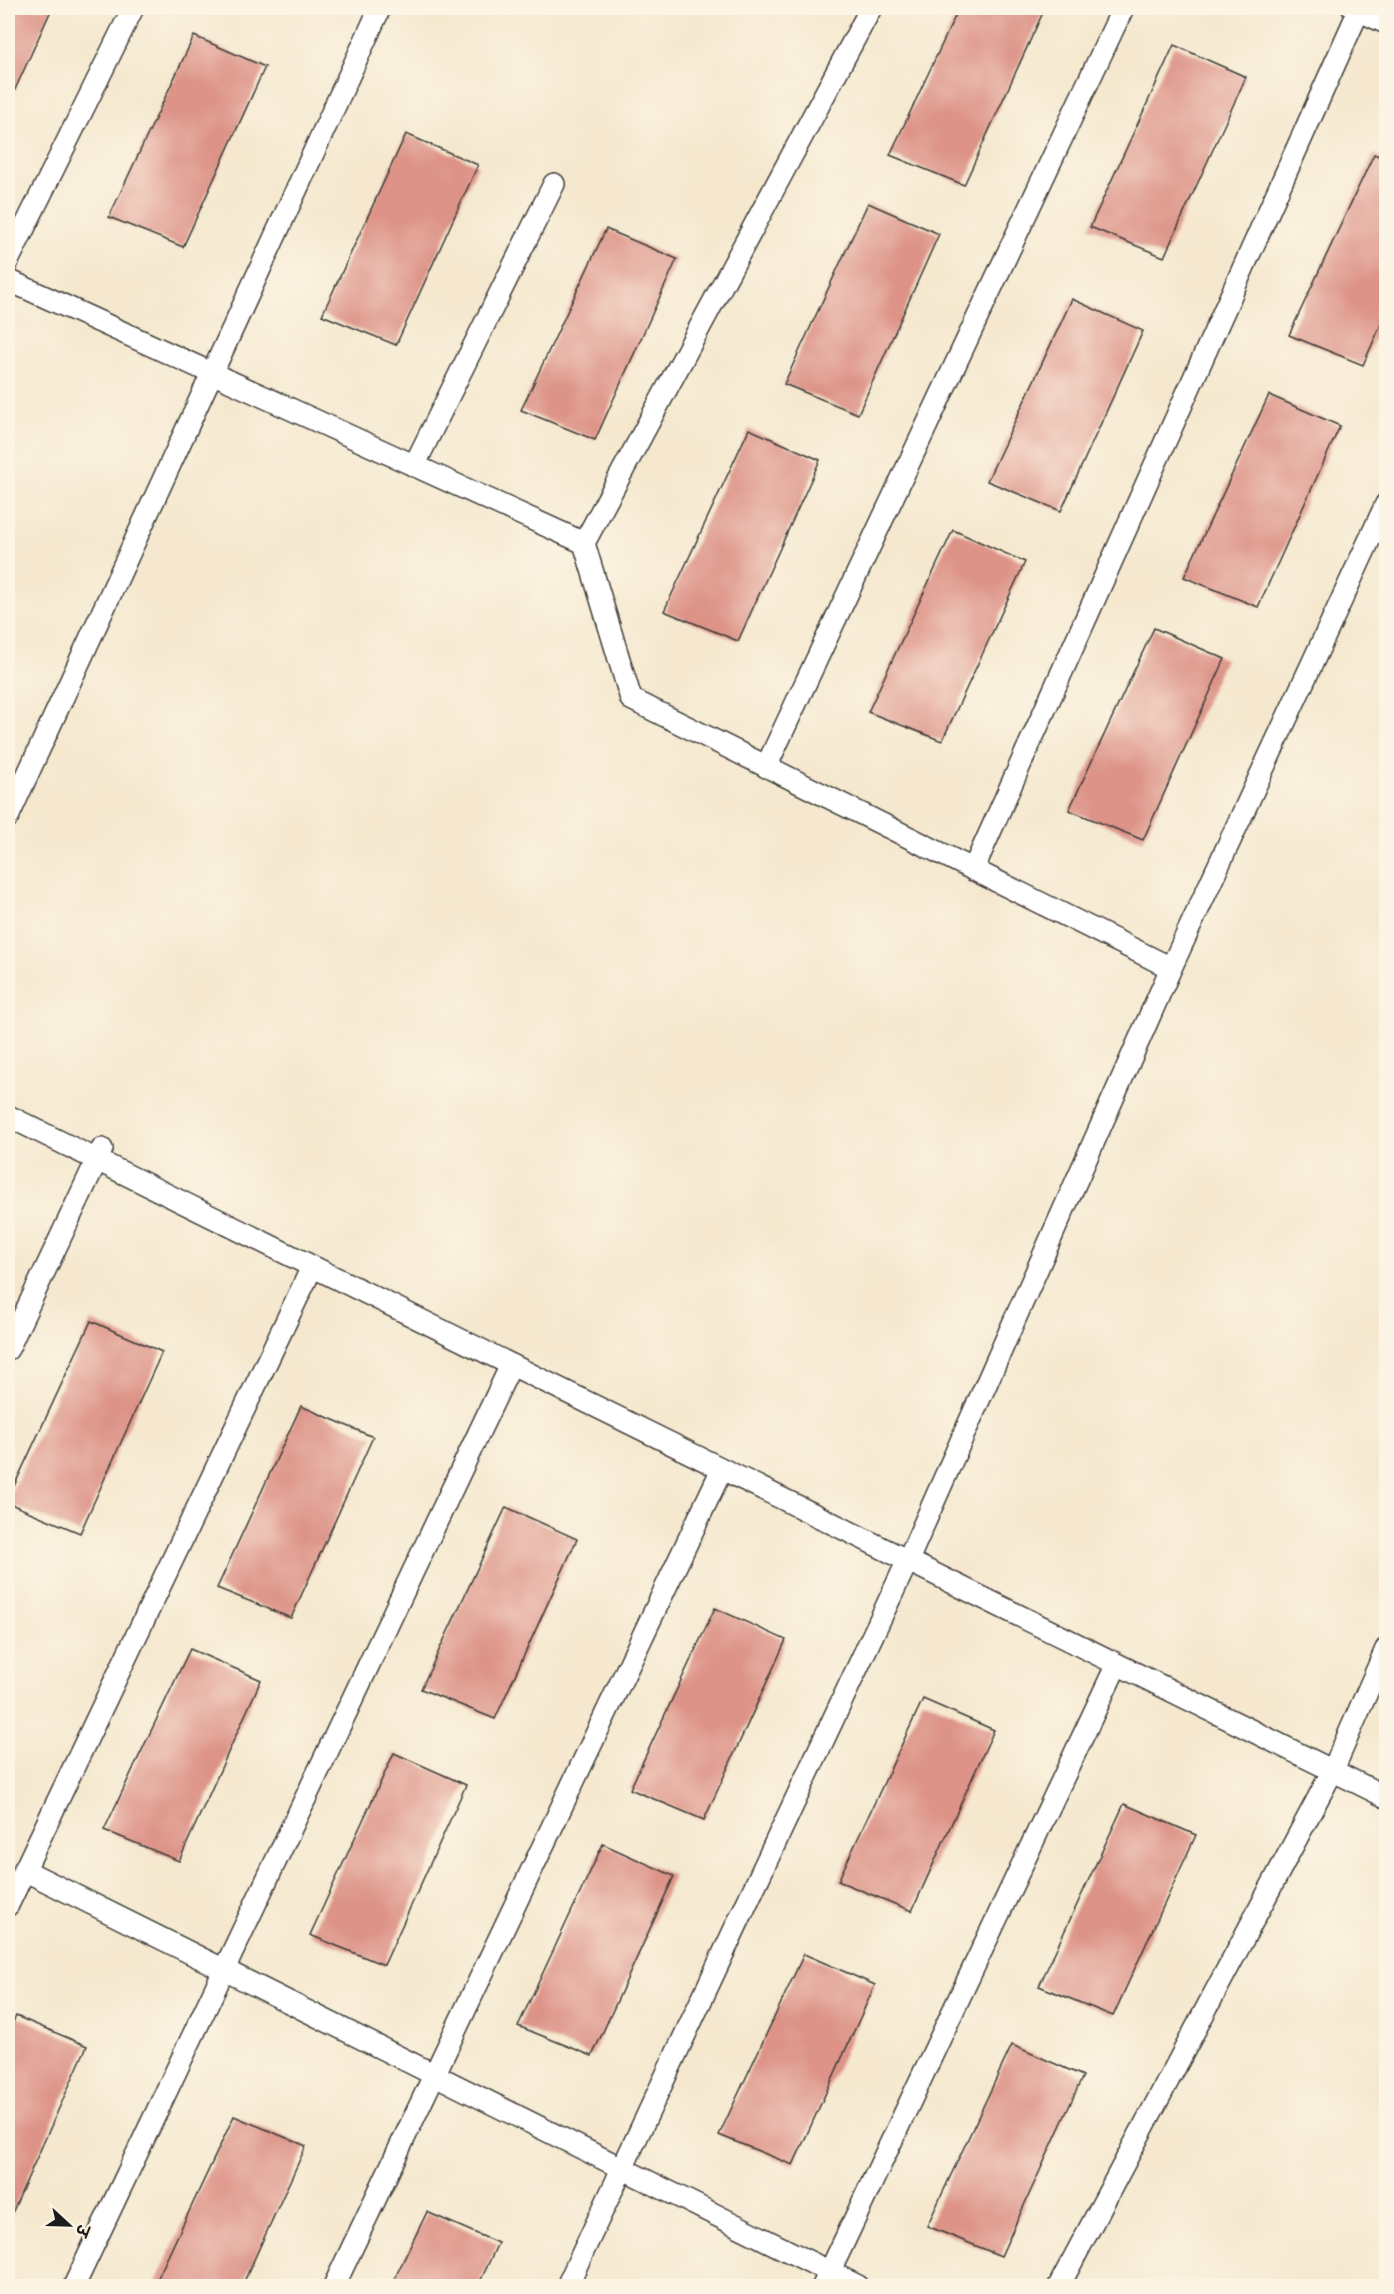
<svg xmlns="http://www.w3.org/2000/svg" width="1394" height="2294" font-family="Caveat,'Playpen Sans Deva',sans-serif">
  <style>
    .building { fill: #dd9387 }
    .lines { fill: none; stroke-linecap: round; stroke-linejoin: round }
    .lane-casing { stroke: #3d3b37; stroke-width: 24 }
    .lane { stroke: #fff; stroke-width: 21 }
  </style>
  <rect width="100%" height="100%" fill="#fcf5e5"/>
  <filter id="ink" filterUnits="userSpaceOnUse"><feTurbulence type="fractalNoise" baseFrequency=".0167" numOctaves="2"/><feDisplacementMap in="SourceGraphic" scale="12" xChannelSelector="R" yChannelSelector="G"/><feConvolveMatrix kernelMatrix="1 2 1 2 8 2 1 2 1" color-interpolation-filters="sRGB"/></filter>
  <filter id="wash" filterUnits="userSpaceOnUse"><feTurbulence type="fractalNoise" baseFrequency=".008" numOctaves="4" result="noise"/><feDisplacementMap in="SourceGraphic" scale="24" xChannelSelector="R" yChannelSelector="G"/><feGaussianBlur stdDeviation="1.35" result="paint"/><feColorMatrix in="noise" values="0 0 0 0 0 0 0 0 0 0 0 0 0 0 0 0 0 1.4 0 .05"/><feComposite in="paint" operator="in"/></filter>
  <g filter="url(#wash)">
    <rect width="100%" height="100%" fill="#f5e8cf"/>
    <g id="blocks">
      <!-- building -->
      <path class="building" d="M8 8H52L8 105Z
        M959 8H1045L964 185 890 155Z
        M194 36 265 67 183 247 109 217Z
        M1174 45 1246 77 1164 257 1090 227Z
        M406 134 478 165 396 345 322 315Z
        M1374 154 1386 159V313L1363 365 1289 335Z
        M868 203 939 234 858 414 784 384Z
        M606 229 677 259 595 440 521 410Z
        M1072 299 1143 331 1061 511 987 481Z
        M1269 395 1340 426 1258 607 1184 577Z
        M749 429 820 460 738 641 664 611Z
        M953 530 1025 562 942 741 868 712Z
        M1154 628 1225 659 1143 840 1069 810Z
        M91 1321 162 1352 80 1533 8 1503V1499Z
        M301 1406 373 1437 291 1618 217 1588Z
        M506 1507 577 1539 495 1719 421 1689Z
        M715 1608 786 1640 704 1820 630 1789Z
        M190 1649 261 1680 179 1861 104 1830Z
        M923 1699 994 1730 912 1911 838 1881Z
        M394 1753 466 1785 384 1965 310 1935Z
        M1124 1804 1196 1835 1113 2016 1039 1986Z
        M603 1844 674 1876 592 2056 518 2026Z
        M804 1954 875 1985 793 2165 719 2135Z
        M16 2016 87 2046 8 2222V2033Z
        M1012 2045 1083 2076 1001 2256 927 2226Z
        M234 2116 306 2146 242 2286H154Z
        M427 2212 498 2243 478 2286H391Z"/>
    </g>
  </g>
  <g filter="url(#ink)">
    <use href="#blocks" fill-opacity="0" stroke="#3d3b37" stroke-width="1.5"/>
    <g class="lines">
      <!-- lane casing -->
      <g class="lane-casing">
        <path id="lane" d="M1353 8 1386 23
          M8 261 133 8
          M8 280 584 543 631 699 1171 968 908 1560 567 2286
          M414 466 554 184
          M584 543 871 8
          M766 767 1123 8
          M8 817 380 8
          M973 870 1359 10
          M1171 968 1386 504
          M8 1116 1386 1797
          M8 1349 102 1149
          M24 1870 858 2286
          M8 1905 312 1267
          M74 2286 511 1365
          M334 2286 722 1469
          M823 2286 1117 1664
          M1059 2286 1333 1770 1386 1649"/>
      </g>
      <!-- lane -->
      <use href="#lane" class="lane"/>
    </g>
  </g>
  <!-- margin -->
  <rect width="1394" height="2294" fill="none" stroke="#fcf5e5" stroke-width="30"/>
  <!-- north arrow -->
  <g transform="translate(69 2225) rotate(112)" stroke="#fcf5e5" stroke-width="4.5" paint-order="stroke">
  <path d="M0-4.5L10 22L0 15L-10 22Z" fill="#1c1c1c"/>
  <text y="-9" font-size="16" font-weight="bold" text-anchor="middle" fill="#1c1c1c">उ</text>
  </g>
</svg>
